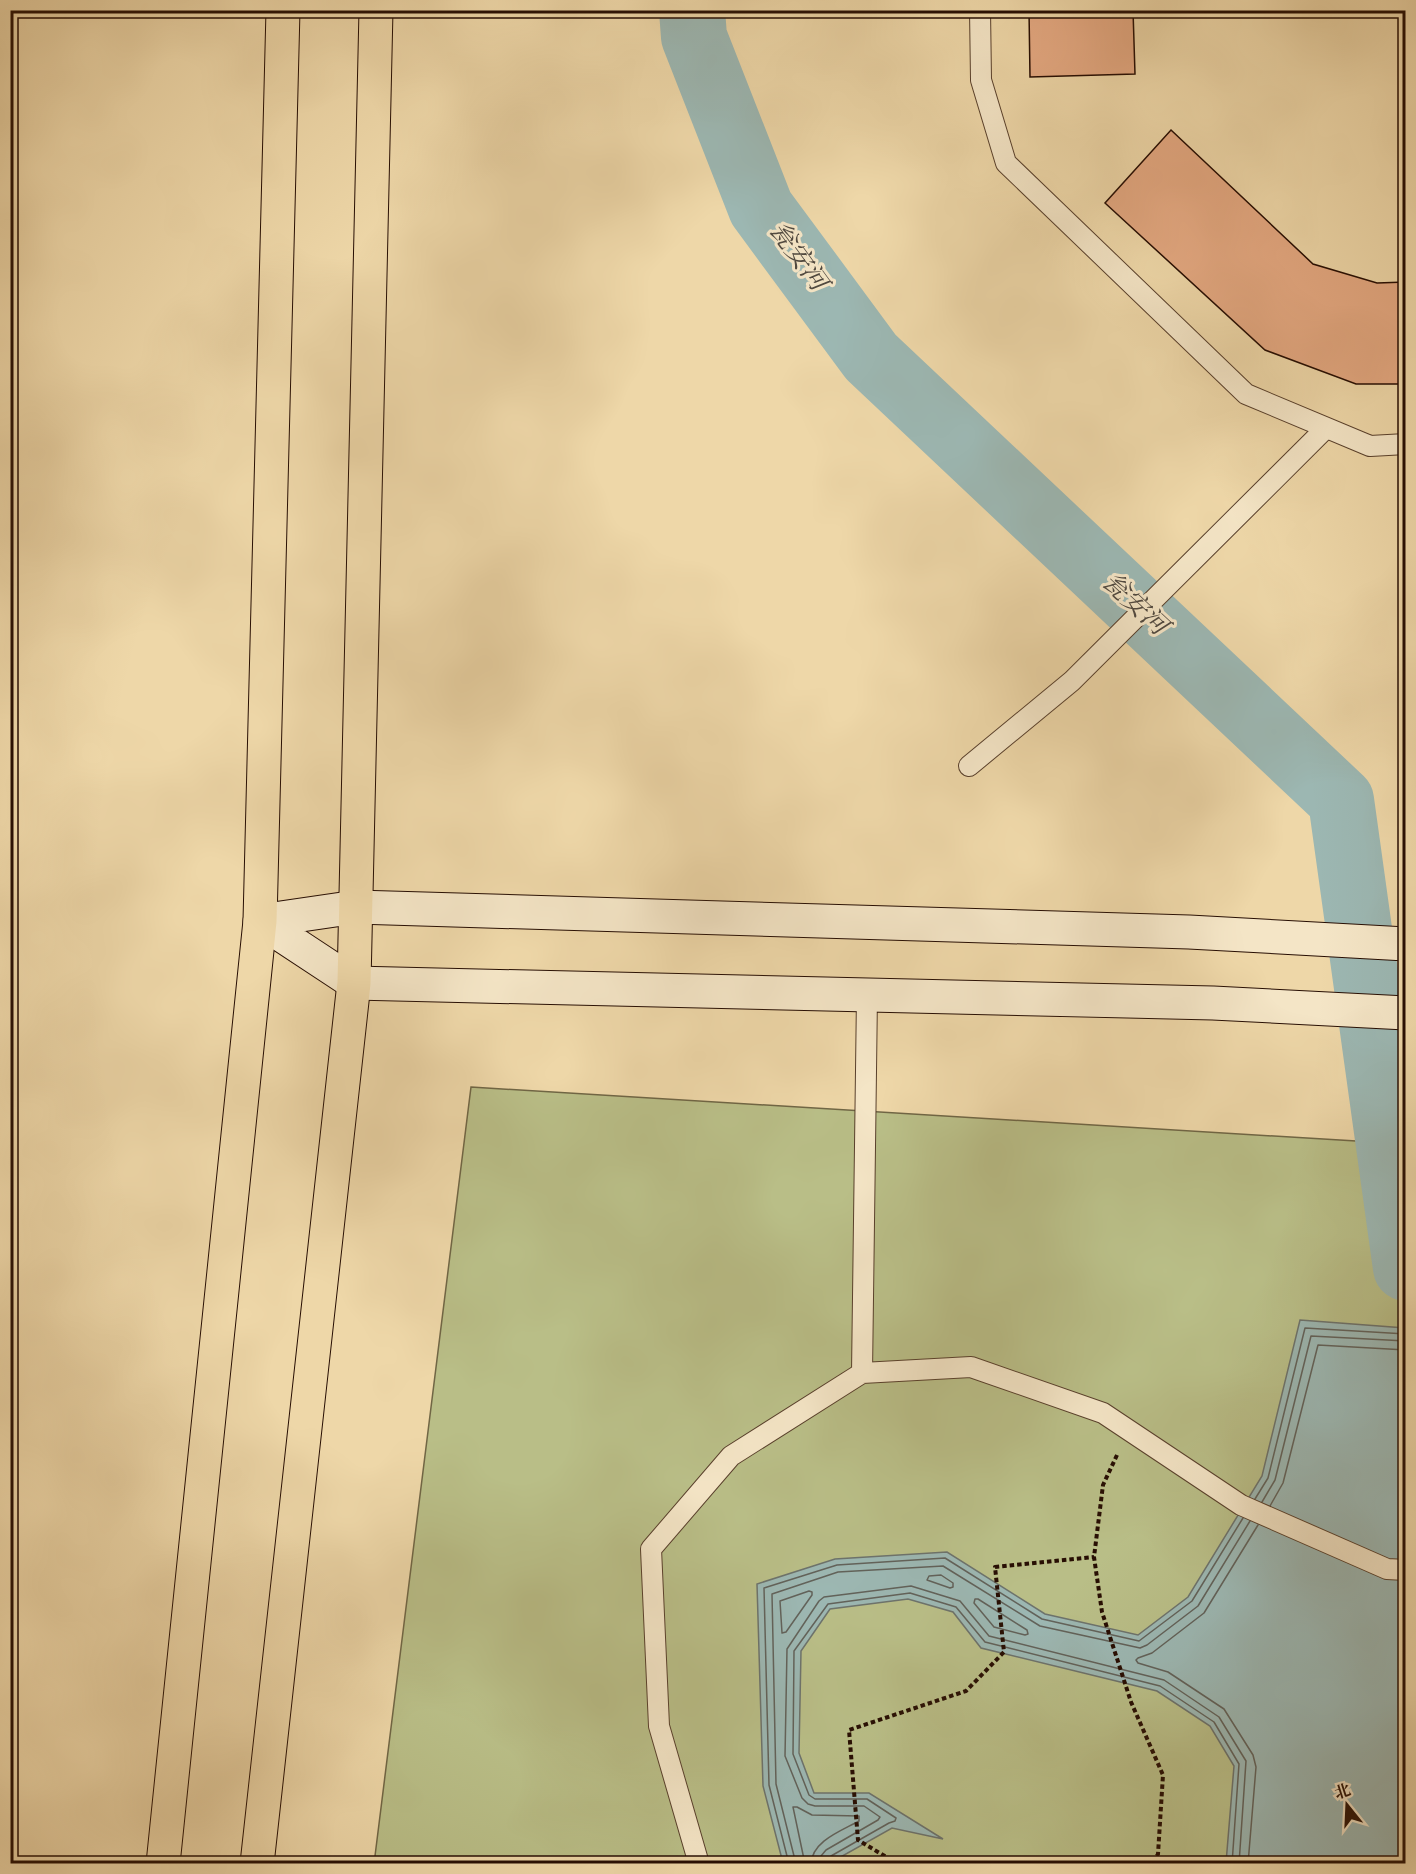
<svg xmlns="http://www.w3.org/2000/svg" width="1416" height="1874" font-family="'Sorts Mill Goudy','Noto Serif SC',serif">
  <style>
    .green { fill: #b9be87; stroke: #706645; stroke-width: 1.5 }
    .water { fill: #9cb7b2; stroke: #6d736c; stroke-width: 1.5 }
    .lines { fill: none; stroke-linecap: round; stroke-linejoin: round }
    .shore { stroke: #62625a; stroke-width: 1.5 }
    .river { stroke: #9cb7b2; stroke-width: 66 }
    .building { fill: #e3a881; stroke: #270e03; stroke-width: 1.5 }
    .service-casing { stroke: #59402c; stroke-width: 22 }
    .secondary-casing { stroke: #270e03; stroke-width: 35 }
    .primary-casing { stroke: #270e03; stroke-width: 35 }
    .path { stroke: #270e03; stroke-width: 4; stroke-dasharray: 4.5 3; stroke-linecap: butt }
    .service { stroke: #f4e5c6; stroke-width: 20 }
    .secondary { stroke: #f4e5c6; stroke-width: 33 }
    .primary { stroke: #eed7a8; stroke-width: 33 }
    .labels { text-anchor: middle; dominant-baseline: central; stroke-width: 6; stroke-linejoin: round; paint-order: stroke }
    .water-label { font-size: 26px; font-style: italic; fill: #504940; stroke: #f4e5c6 }
  </style>
  <rect width="100%" height="100%" fill="#eed7a8"/>
  <filter id="stains"><feTurbulence type="fractalNoise" baseFrequency=".00333" numOctaves="4"/><feColorMatrix values="0 0 0 0 .2 0 0 0 0 .09 0 0 0 0 .02 0 0 0 .5 -.17"/></filter>
  <radialGradient id="worn" r=".72"><stop offset=".6" stop-color="#630" stop-opacity="0"/><stop offset="1" stop-color="#630" stop-opacity=".3"/></radialGradient>
  <!-- green -->
  <path class="green" d="M471 1087 1405 1144V1863L374 1864Z"/>
  <!-- water -->
  <path class="water" d="M1300 1320 1405 1328V1863H1226L1234 1766 1210 1726 1157 1691 981 1648 953 1612 908 1599 830 1609 801 1651 799 1753 814 1793H869L943 1839 892 1828 830 1863H783L763 1786 757 1584 835 1559 947 1552 1045 1614 1138 1635 1188 1597 1262 1476Z"/>
  <g class="lines">
    <!-- shore -->
    <path class="shore" d="M1255 1499 1268 1478 1305 1328 1406 1334
      M1262 1502 1275 1480 1311 1336 1406 1341
      M1270 1506 1283 1483 1318 1345 1406 1350
      M941 1575 953 1583V1587L950 1588 927 1580 929 1576Z
      M809 1591 812 1592V1595L786 1632 782 1633 780 1601Z
      M975 1599H978L1027 1630 1028 1634 1025 1635 994 1627 974 1603Z
      M789 1864 769 1785 764 1588 837 1565 945 1558 1042 1619 1139 1641 1192 1601 1243 1518
      M796 1864 776 1784 772 1594 838 1572 943 1566 1040 1626 1140 1648 1147 1645 1198 1606 1250 1521
      M805 1864 793 1807H797L812 1815 859 1816V1821C841 1831 812 1841 811 1864
      M820 1864 821 1856 826 1850 878 1820 880 1817 864 1806H815L808 1804 802 1798 785 1756 787 1649 819 1601 824 1597 911 1586 960 1601 989 1636 1164 1680 1219 1717 1246 1761 1239 1864
      M828 1864 831 1856 889 1823 895 1821 896 1818 867 1799H815L809 1795 793 1754 794 1651 828 1604 910 1593 956 1607 985 1642 1160 1686 1214 1722 1239 1764 1232 1864
      M1248 1864 1256 1767 1253 1755 1224 1709 1168 1672 1138 1663 1136 1660 1138 1658 1152 1653 1204 1613 1258 1525"/>
    <!-- river -->
    <path class="river" d="M692 10 694 37 761 208 871 357 1341 800 1406 1268"/>
  </g>
  <!-- building -->
  <path class="building" d="M1029 10H1133L1135 74 1030 77Z
    M1171 130 1313 264 1377 283 1406 282V384H1356L1265 350 1105 203Z"/>
  <g class="lines">
    <!-- service casing -->
    <g class="service-casing">
      <path id="service" d="M980 10 981 80 1006 163 1246 394 1370 446 1406 444
        M969 766 1072 681 1326 428
        M862 1373 867 995
        M699 1864 659 1726 651 1549 731 1456 862 1373 971 1367 1103 1413 1241 1505 1387 1569 1406 1570"/>
    </g>
    <!-- secondary casing -->
    <g class="secondary-casing">
      <path id="secondary" d="M260 921 354 983 1213 1003 1406 1013
        M260 921 356 907 1189 932 1406 944"/>
    </g>
    <!-- primary casing -->
    <g class="primary-casing">
      <path id="primary" d="M163 1864 260 921 283 10
        M257 1864 354 983 376 10"/>
    </g>
    <!-- path -->
    <path class="path" d="M1117 1455 1103 1485 1094 1557 1102 1612 1131 1702 1163 1775 1158 1854 1152 1864
      M898 1864 858 1840 849 1730 966 1691 1004 1652 995 1567 1094 1557"/>
    <!-- service -->
    <use href="#service" class="service"/>
    <!-- secondary -->
    <use href="#secondary" class="secondary"/>
    <!-- primary -->
    <use href="#primary" class="primary"/>
  </g>
  <g class="labels">
    <!-- water labels -->
    <g class="water-label">
      <text transform="translate(797 257) rotate(54)">瓮安河</text>
      <text transform="translate(1134 605) rotate(43)">瓮安河</text>
    </g>
  </g>
  <!-- margin -->
  <rect width="1416" height="1874" fill="none" stroke="#eed7a8" stroke-width="36"/>
  <rect x="12" y="12" width="1392" height="1850" fill="none" stroke="#270e03" stroke-width="3"/>
  <rect x="18" y="18" width="1380" height="1838" fill="none" stroke="#270e03" stroke-width="1.5"/>
  <!-- north arrow -->
  <g transform="translate(1347 1805) rotate(342)" stroke="#f4e5c6" stroke-width="4.5" paint-order="stroke">
  <path d="M0-4.5L10 22L0 15L-10 22Z" fill="#270e03"/>
  <text y="-9" font-size="16" font-weight="bold" text-anchor="middle" fill="#270e03">北</text>
  </g>
  <rect width="100%" height="100%" filter="url(#stains)"/>
  <rect width="100%" height="100%" fill="url(#worn)"/>
</svg>
